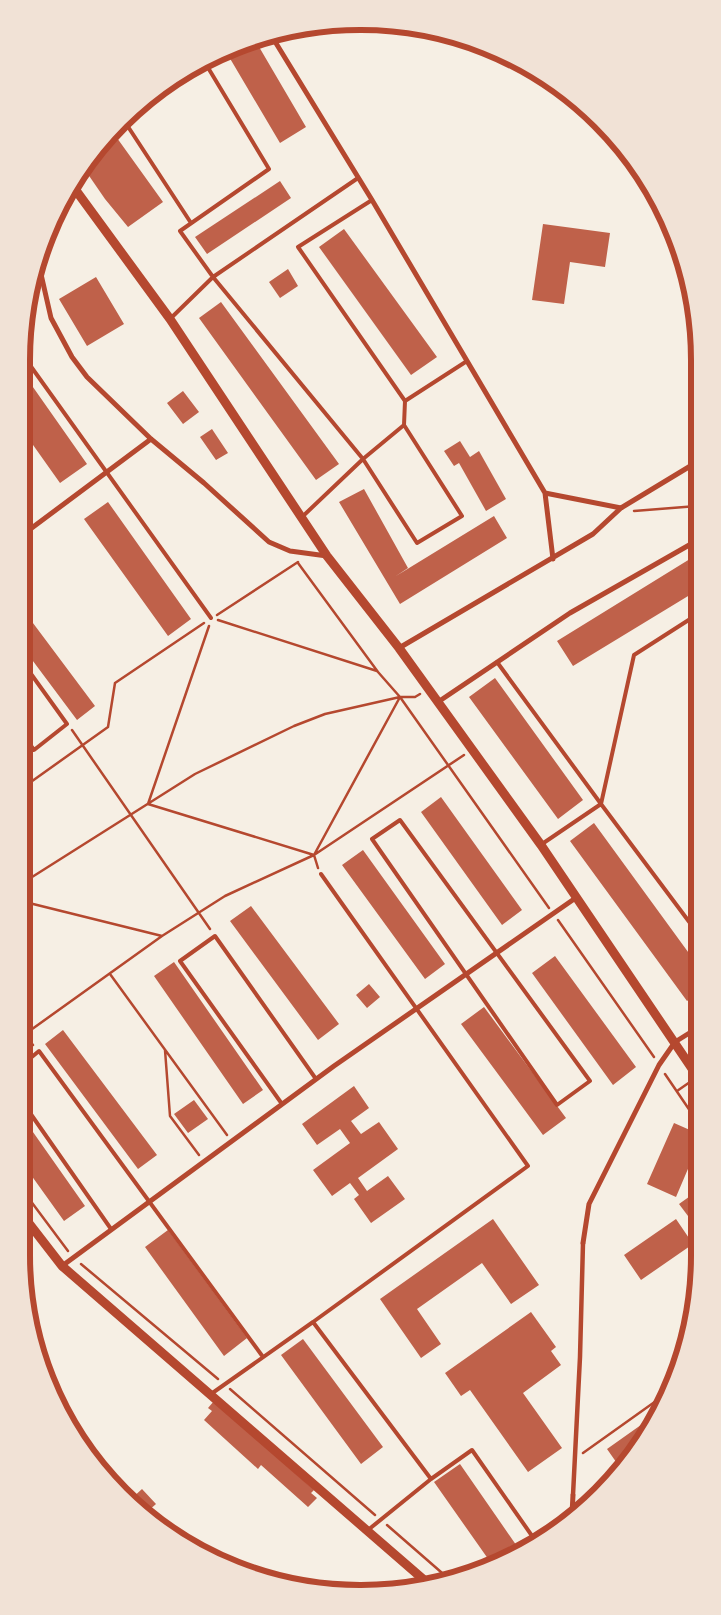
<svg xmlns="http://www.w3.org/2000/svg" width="721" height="1615" font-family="'Source Sans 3',sans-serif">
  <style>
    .building { fill: #bf614a }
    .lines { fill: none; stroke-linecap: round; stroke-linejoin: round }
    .path { stroke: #b5482f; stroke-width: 2.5 }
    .service { stroke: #b5482f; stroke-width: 4 }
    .pedestrian { stroke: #b5482f; stroke-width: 4.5 }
    .minor { stroke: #b5482f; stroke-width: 5 }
    .tertiary { stroke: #b5482f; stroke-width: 9 }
    .rim { fill: none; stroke: #b5482f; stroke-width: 6 }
  </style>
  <rect width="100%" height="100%" fill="#f6efe4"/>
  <!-- building -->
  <path class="building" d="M255 40 306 127 280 143 225 50Z
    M112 131 163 202 128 227 105 199 83 167Z
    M280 181 291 198 207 254 195 237Z
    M543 224 610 233 605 267 570 262 564 304 532 300Z
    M344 229 437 357 411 375 319 247Z
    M288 269 298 286 280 298 269 282Z
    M96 277 124 324 87 346 59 299Z
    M221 302 339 464 316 480 199 318Z
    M21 370 87 464 60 483 21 428Z
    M183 391 199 412 183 424 167 403Z
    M212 429 228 453 216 460 200 437Z
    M460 441 470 457 479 451 506 499 486 511 459 463 454 466 444 451Z
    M364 489 408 568 396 576 494 516 507 538 400 604 339 502Z
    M108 502 191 619 168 636 84 519Z
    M698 554V590L573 666 557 641Z
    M21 607 95 706 77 720 21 645Z
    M495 678 583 800 558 819 469 697Z
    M441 797 522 910 502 925 421 812Z
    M594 823 699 967V992L687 1001 570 841Z
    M363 850 445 964 425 979 342 865Z
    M251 906 339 1024 318 1040 230 921Z
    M555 956 636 1067 613 1085 532 973Z
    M174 962 263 1090 243 1104 154 976Z
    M369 984 380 997 367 1008 356 995Z
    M484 1007 566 1118 543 1135 461 1024Z
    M63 1030 157 1155 138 1169 45 1044Z
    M354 1086 369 1108 351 1121 361 1134 379 1122 398 1149 358 1178 367 1191 388 1176 405 1199 371 1223 354 1199 359 1195 350 1183 332 1196 313 1170 350 1143 340 1129 317 1145 302 1124Z
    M194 1100 208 1119 188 1133 174 1114Z
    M21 1115 85 1206 64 1221 21 1161Z
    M674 1123 699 1134V1143L676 1197 647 1184Z
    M700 1189V1232L679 1204Z
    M493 1219 539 1285 511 1304 482 1263 417 1309 441 1344 421 1358 380 1299Z
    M676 1219 693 1244 641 1280 624 1255Z
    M168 1230 247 1338 224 1356 145 1247Z
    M531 1312 556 1347 551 1351 561 1365 523 1393 562 1448 528 1472 470 1390 461 1396 445 1373Z
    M303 1339 383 1447 361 1464 281 1355Z
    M214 1401 314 1490 311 1493 317 1498 308 1507 261 1465 258 1469 204 1420 212 1411 208 1408Z
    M655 1415 621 1469 607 1449Z
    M460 1464 521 1552 491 1563 434 1482Z
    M142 1489 156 1504 147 1512 131 1499Z"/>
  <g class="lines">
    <!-- path -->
    <path class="path" d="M634 511 697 506
      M298 563 378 672 400 697 549 908
      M217 615 298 562
      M218 620 377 671
      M209 626 148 804 314 855
      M72 730 210 929
      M21 789 108 727 115 683 204 623
      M318 868 314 855 400 697
      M21 884 195 774 294 726 325 714 400 697H415L420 694
      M21 901 162 936
      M558 920 654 1057
      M110 974 227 1135
      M25 1035 33 1045
      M21 1037 162 936 225 896 314 855 464 755
      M165 1050 170 1116 199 1155
      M665 1074 699 1124
      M677 1091 690 1082
      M21 1188 68 1251
      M81 1264 218 1379
      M230 1389 375 1515
      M583 1453 670 1391
      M387 1525 449 1579"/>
    <!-- service -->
    <path class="service" d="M130 113 206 65
      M123 119 191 223
      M358 178 213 277 363 459 417 543 462 516 404 425 405 401 467 361
      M372 200 298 247 405 401
      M170 319 213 277 180 231 269 169 204 61
      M22 354 211 618
      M302 517 363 459 404 425
      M698 614 634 655 601 804 699 935
      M497 662 601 804 542 844
      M21 732 34 750 67 724 21 660
      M400 820 590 1081 557 1105 372 839Z
      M321 874 528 1166 313 1322 431 1479 368 1530
      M21 1066 39 1051 263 1357
      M21 1100 111 1229
      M282 1104 180 961 215 936 316 1079
      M211 1394 313 1322
      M431 1479 472 1450 537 1543"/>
    <!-- pedestrian -->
    <path class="pedestrian" d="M573 1495 580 1357 583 1243"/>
    <!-- minor -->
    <path class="minor" d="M271 35 372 200 545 493 553 559
      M38 261 51 318 72 357 87 377 151 439 204 483 269 542 290 551 327 556
      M545 493 621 508
      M21 536 151 439
      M399 648 593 534 621 508 697 462
      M438 702 570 613 698 540
      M583 1243 589 1204 659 1065 675 1042 699 1027
      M62 1266 334 1066 577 897
      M572 1514 573 1495"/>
    <!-- tertiary -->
    <path class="tertiary" d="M72 185 170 319 327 556 399 648 541 845 699 1079
      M21 1213 62 1266 431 1586"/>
  </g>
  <!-- crop -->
  <path d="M0 0H721V1615H0ZM360 30H361A330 330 0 0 1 691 360V1255A330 330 0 0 1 361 1585H360A330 330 0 0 1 30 1255V360A330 330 0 0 1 360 30Z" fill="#f1e2d6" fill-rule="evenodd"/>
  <path class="rim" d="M360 30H361A330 330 0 0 1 691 360V1255A330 330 0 0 1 361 1585H360A330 330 0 0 1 30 1255V360A330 330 0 0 1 360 30Z"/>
</svg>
